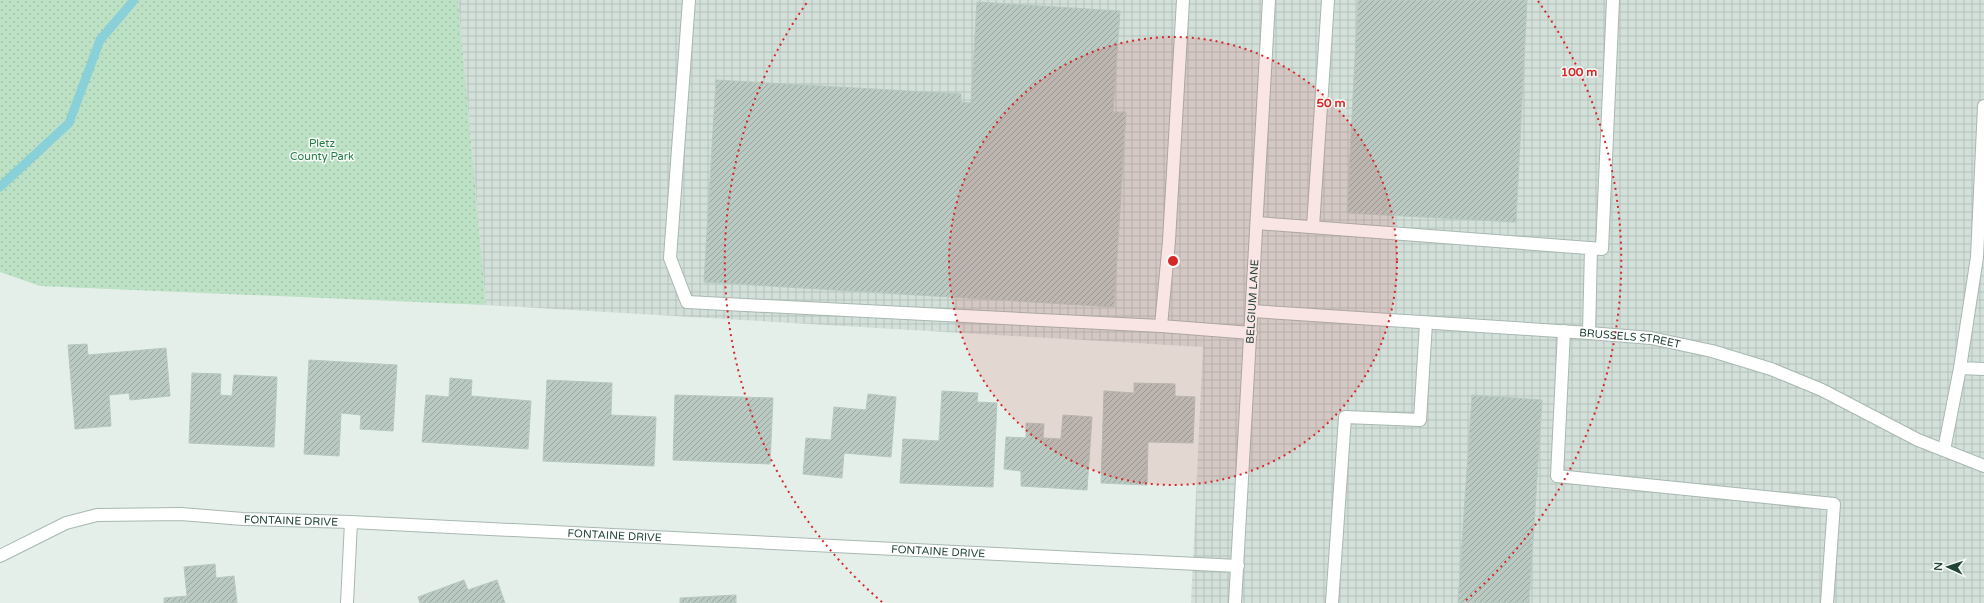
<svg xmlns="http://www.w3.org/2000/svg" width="1984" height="603" font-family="'Varela Round',sans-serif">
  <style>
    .industrial { fill: url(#industrial-grid) }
    .grass { fill: url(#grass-dots) }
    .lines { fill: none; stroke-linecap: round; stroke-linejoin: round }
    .stream { stroke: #89d0d8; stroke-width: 9 }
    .building { fill: url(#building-hatch); stroke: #b6c9c0 }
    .lane-casing { stroke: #a7b8b1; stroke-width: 14 }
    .street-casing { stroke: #a7b8b1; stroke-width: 14 }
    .lane { stroke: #fff; stroke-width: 12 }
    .street { stroke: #fff; stroke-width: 12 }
    .ring { fill: none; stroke: #d62828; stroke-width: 2; stroke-dasharray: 2 4 }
    .labels { text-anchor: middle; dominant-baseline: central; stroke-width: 3; stroke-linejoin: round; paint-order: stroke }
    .park-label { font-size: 11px; fill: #287d44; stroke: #f6fbf8 }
    .street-label { font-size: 11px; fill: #224338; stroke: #f6fbf8 }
    .centre { fill: #d62828; stroke: #f6fbf8; stroke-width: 2 }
    .ring-label { font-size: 12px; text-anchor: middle; font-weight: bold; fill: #d62828; stroke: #f6fbf8; stroke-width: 3; stroke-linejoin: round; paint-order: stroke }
  </style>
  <defs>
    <pattern id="industrial-grid" width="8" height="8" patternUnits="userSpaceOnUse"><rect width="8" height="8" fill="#d3dfd9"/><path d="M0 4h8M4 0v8" fill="none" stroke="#b5c1bb"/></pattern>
    <pattern id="grass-dots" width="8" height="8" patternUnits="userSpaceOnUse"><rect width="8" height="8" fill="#bce1c4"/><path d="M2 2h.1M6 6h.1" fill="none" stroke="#a1c2a9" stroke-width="1.8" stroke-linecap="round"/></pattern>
    <pattern id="building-hatch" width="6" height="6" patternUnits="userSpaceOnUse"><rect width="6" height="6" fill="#bacac3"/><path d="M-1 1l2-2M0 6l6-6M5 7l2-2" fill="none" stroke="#97a69f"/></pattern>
  </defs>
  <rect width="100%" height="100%" fill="#e5efea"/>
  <!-- industrial -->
  <path class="industrial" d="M458 0H1984V603H1191L1203 347 486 305Z"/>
  <!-- grass -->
  <path class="grass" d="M0 0H458L486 305 40 286 0 272Z"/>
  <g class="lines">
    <!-- stream -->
    <path class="stream" d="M0 187 69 123 100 40 134 0"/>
  </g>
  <!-- building -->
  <path class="building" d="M1358 0H1527L1516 222 1347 213Z
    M977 2 1120 11 1113 112H1126L1114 307 704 282 716 80 961 94V102L971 103Z
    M87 344 88 355 166 348 170 396 130 400 129 393 109 395 111 426 75 429 68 345Z
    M309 360 397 365 393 431 360 429 361 415 341 413 339 456 304 454Z
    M192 373 221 374 220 395 232 396 234 375 277 377 274 447 189 443Z
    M450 378 472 380 471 396 531 401 528 449 422 442 426 395 449 397Z
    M547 380 612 383 611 415 656 417 654 466 543 461Z
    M1134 383 1175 384V396L1195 397 1193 443 1148 442 1147 485 1101 483 1104 391 1134 393Z
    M942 391 978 393 977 402 997 403 993 487 900 483 903 439 939 441Z
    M868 394 896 397 891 457 844 453 842 478 803 474 806 438 831 440 834 407 866 410Z
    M675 395 773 398 770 464 673 460Z
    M1472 395 1542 400 1529 603H1458Z
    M1063 415 1092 417 1087 490 1021 486V471L1004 469 1006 437 1026 438V423L1044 424 1043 438 1061 439Z
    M215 564 216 578 234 576 237 603H164V598L187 596 184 567Z
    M464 580 468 590 497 580 505 603H420L418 597Z
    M736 595V603H680V598Z"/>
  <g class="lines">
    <!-- lane casing -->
    <g class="lane-casing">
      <path id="lane" d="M689 0 670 258 687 302 1161 326
        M1183 0 1169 241 1161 326 1251 333
        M1257 223 1602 249 1613 0
        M1313 227 1328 0
        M1564 331 1557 476 1834 504 1827 603
        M1589 333 1591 248
        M1960 368 1977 257 1984 106
        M1944 450 1960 368 1984 369
        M1332 603 1345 417 1420 420 1426 323"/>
    </g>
    <!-- street casing -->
    <g class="street-casing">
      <g id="street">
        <path id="s1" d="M1252 311 1589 333 1651 338 1712 351 1771 369 1822 390 1918 440 1984 466"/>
        <path id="s2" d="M0 556 66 523 97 515 181 514 243 519 351 522 1238 566"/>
        <path d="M347 603 351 522"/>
        <path id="s3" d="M1235 603 1269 0"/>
      </g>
    </g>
    <!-- lane -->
    <use href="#lane" class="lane"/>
    <!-- street -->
    <use href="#street" class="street"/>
  </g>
  <!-- distance rings -->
  <circle cx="1173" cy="261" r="224" fill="#d62828" fill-opacity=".12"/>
  <g class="ring">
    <circle cx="1173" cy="261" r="224"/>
    <path d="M882 602A448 448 0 0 1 808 1M1538 1A448 448 0 0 1 1464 602"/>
  </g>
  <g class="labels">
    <!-- park labels -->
    <g class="park-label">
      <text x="322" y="143">Pletz<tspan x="322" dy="13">County Park</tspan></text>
    </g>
    <!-- street labels -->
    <g class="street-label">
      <text stroke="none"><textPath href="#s3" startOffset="302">BELGIUM LANE</textPath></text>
      <text stroke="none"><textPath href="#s1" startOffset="379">BRUSSELS STREET</textPath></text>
      <text stroke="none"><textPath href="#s2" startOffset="300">FONTAINE DRIVE</textPath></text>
      <text stroke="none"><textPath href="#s2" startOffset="624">FONTAINE DRIVE</textPath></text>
      <text stroke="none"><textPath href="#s2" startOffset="948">FONTAINE DRIVE</textPath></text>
    </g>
  </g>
  <circle cx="1173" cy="261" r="6" class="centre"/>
  <g class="ring-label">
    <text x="1579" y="76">100 m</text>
    <text x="1331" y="107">50 m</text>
  </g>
  <!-- north arrow -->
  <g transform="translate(1948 567) rotate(273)" stroke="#f6fbf8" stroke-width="3" paint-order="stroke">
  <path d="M0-3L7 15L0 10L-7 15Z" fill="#224338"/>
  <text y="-6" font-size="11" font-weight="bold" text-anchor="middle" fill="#224338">N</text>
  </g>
</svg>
